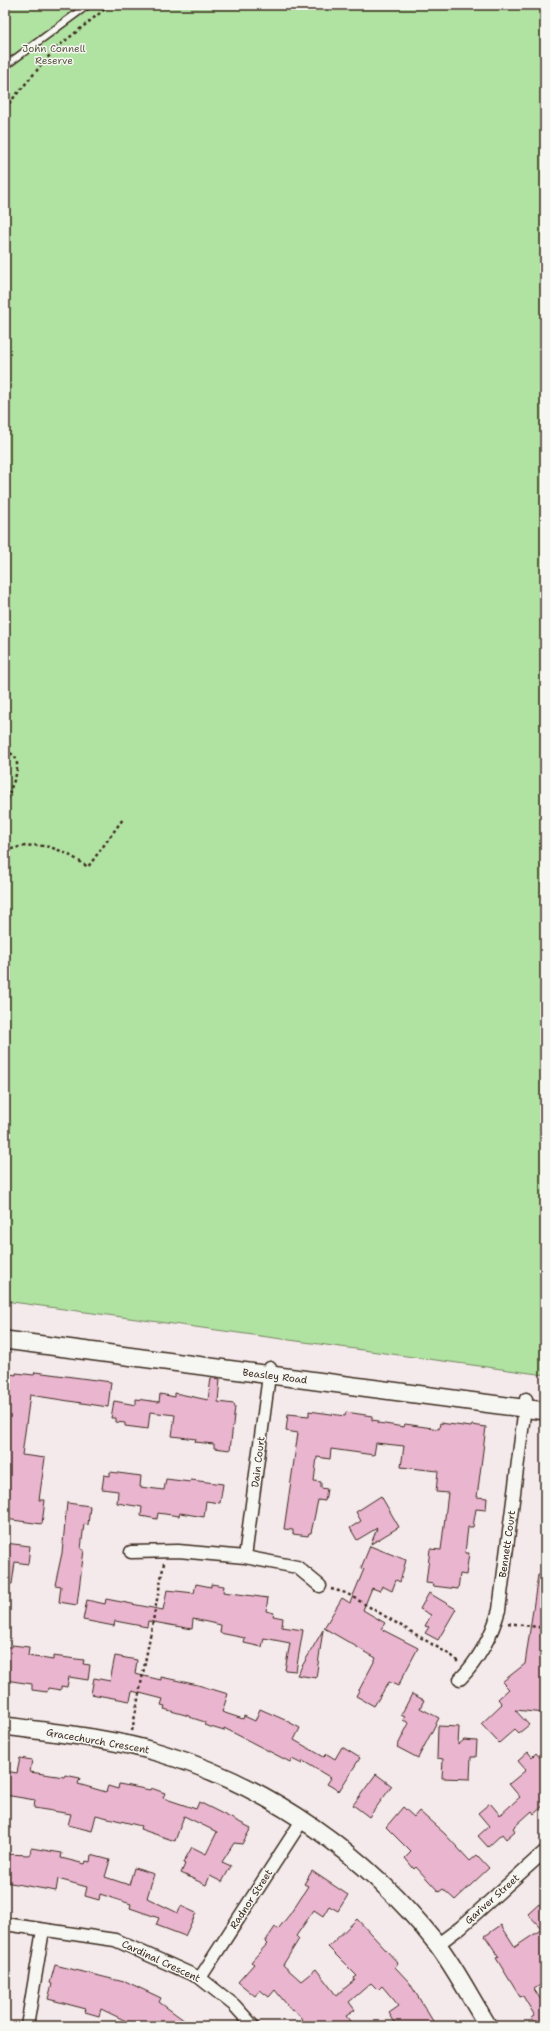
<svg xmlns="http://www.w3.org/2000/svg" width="550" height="2031" font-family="'Shantell Sans',sans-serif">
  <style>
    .green { fill: #b0e2a2; stroke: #768660 }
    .building { fill: #eab5cf; stroke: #3b2a1e }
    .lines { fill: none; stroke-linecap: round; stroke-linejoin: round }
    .lane-casing { stroke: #3b2a1e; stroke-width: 9 }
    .street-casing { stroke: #3b2a1e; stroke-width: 15 }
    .secondary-casing { stroke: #3b2a1e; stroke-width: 20 }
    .path { stroke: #3b2a1e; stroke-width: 2.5; stroke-dasharray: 3 3; stroke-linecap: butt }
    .lane { stroke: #f6f6f2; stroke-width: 6 }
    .street { stroke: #f6f6f2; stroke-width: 12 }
    .secondary { stroke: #f6f6f2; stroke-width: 17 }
    .labels { text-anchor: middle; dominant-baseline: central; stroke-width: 3; stroke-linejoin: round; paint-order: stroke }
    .park-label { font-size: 10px; fill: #58583f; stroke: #f6f6f2 }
    .street-label { font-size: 10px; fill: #3b2a1e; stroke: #f6f6f2 }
  </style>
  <rect width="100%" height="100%" fill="#f4e9eb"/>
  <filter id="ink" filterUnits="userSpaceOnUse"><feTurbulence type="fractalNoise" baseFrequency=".025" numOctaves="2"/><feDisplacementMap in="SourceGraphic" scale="8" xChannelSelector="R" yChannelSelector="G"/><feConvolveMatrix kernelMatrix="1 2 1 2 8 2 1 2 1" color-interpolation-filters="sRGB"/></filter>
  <g filter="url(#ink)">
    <!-- green -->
    <path class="green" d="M5 5H545V1375L5 1301Z"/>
    <!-- building -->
    <path class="building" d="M35 1372 111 1382 108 1407 30 1395 22 1455 45 1458 39 1500H45L42 1524 5 1519V1424L10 1374 16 1375V1373L34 1375Z
      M211 1378 220 1379 218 1402 234 1404 235 1407 230 1450 214 1448V1444L195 1442 196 1439 172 1436 175 1415 150 1412 148 1429 125 1426V1423L116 1422V1418H111L114 1401 136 1405V1399L159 1402 160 1394 175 1397V1393L208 1400Z
      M309 1411 345 1416 346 1412 372 1416V1420L379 1421 378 1423 404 1427 405 1424 439 1429 440 1423 471 1427 472 1425 486 1427 477 1497 487 1498 486 1510 476 1509 473 1527H468L465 1553H469L466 1575 460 1574 458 1589 433 1586 434 1584 426 1583 430 1549 441 1550 448 1493 436 1492 438 1471 401 1467 404 1446 376 1443 374 1455 331 1449 330 1459 317 1457 314 1481 321 1482V1488L327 1489 325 1501 318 1500 311 1533H309L308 1536 293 1534V1530L284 1529 298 1433 286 1431 288 1414 309 1416Z
      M110 1472 141 1476 140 1487 164 1490 166 1479 190 1482 191 1480 223 1484 220 1503 206 1501 204 1517 180 1513 179 1516 158 1513 157 1519 141 1516 142 1507 117 1503 118 1491 102 1489 104 1475 110 1476Z
      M381 1496 399 1527 371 1544 377 1528 357 1540 350 1528 361 1521 356 1512Z
      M67 1503 90 1506 88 1525 84 1524 81 1549 84 1550 77 1605 59 1602 61 1586 55 1585 62 1553Z
      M5 1543 30 1546 28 1564 15 1562 12 1584H5Z
      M370 1546 406 1560 400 1582 396 1580 392 1591 382 1586 380 1591 372 1588 363 1610 385 1623 381 1629 418 1648 398 1686 389 1682 374 1706 356 1696 376 1658 324 1628 342 1598 350 1603 364 1569 361 1568Z
      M538 1575 545 1576V1713L515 1710 529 1725 519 1733 515 1729 499 1743 481 1724 502 1704 498 1699 509 1689 502 1682 525 1664Z
      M196 1584 211 1587V1584L224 1586 223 1592 268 1598 266 1611 274 1613 273 1616 283 1618 282 1627 303 1630 296 1671 285 1670 290 1643 264 1638 262 1647 244 1643 245 1638 220 1633 221 1625 193 1619 192 1629 148 1621 147 1627 115 1621 114 1626 83 1620 87 1600 105 1604 106 1599 163 1610 167 1590 194 1593Z
      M429 1593 456 1609 438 1640 425 1633 429 1627 425 1626 431 1615 420 1609Z
      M323 1630 316 1678 297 1675Z
      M12 1645 29 1647 28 1656 53 1660V1656L84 1660 83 1664 90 1665 88 1680 69 1677 67 1687 61 1686V1690L48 1688 47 1692 32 1690V1684L5 1680V1647H12Z
      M115 1656 137 1660 135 1674 161 1680V1677L198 1685 228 1694 222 1712 243 1719 244 1716 255 1721 260 1709 285 1720 300 1728 294 1740 324 1757 327 1754 335 1759 342 1747 360 1758 339 1791 327 1784 331 1778 303 1761 302 1764 292 1759 290 1762 224 1728V1731L204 1725 205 1722 189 1717V1716L164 1709 165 1706 161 1705 163 1699 132 1691 130 1701 91 1694 94 1678 110 1681Z
      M412 1694 424 1700 420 1708 439 1718 418 1758 397 1747 409 1723 403 1720 405 1717 401 1715Z
      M438 1726 459 1727 458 1745 464 1740 477 1741 476 1757H471L470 1779 442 1778 443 1759 437 1758Z
      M528 1752 532 1757 536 1753 545 1763V1804L534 1814 532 1811 513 1828 515 1831 506 1839 502 1834 488 1847 478 1836 489 1826 478 1813 490 1803 500 1815 520 1797 509 1784 526 1770 518 1761Z
      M20 1758 32 1760 30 1772 64 1777 65 1775 80 1778 78 1784 106 1792 108 1786 118 1789 119 1784 150 1790 151 1788 165 1793 163 1798 196 1809 199 1802 251 1828 242 1844 234 1843 222 1862 231 1866 222 1882 210 1876 206 1885 181 1873 185 1864 183 1863 192 1847 206 1854 217 1832 184 1816 175 1841 140 1829 141 1826 96 1815 92 1831 68 1825 71 1814 34 1808 35 1800 5 1795V1771L17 1773Z
      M376 1774 392 1786 369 1817 353 1805Z
      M403 1807 414 1817 419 1811 444 1833 470 1861 477 1855 489 1868 455 1900 443 1889 439 1892 416 1867 414 1869 405 1858 411 1852 386 1827Z
      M31 1848 62 1853 61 1858 85 1864 86 1861 90 1862 91 1855 110 1860 105 1877 129 1885 134 1868 154 1874 147 1898 178 1913 181 1906 196 1913 185 1936 156 1925 159 1918 130 1908 131 1904 100 1894 99 1900 85 1896 87 1887 58 1879 56 1891 5 1882V1854L30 1855Z
      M312 1871 348 1895 338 1911 329 1906 323 1916 314 1910 296 1936 299 1939 283 1965 301 1981 316 1969 336 1995 355 1980 354 1978 357 1976 328 1947 357 1919 398 1963 395 1967 409 1982 436 2026H397L389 2013 399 2006 382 1986 378 1990 371 1983 349 2002 355 2010 346 2016 350 2021 344 2026H308L294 2010 292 2011 275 1990 269 1997 260 1990 255 1996 238 1982 254 1964 251 1962 267 1944 265 1942 275 1927 278 1929 290 1914 308 1886 304 1884Z
      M539 1904 545 1911V1982L534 1989 545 2006V2026H537L532 2018 535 2016 523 1996 520 1997 496 1958 499 1957 485 1936 501 1925 515 1947 542 1929 528 1914Z
      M55 1965 124 1982 125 1981 161 1998 159 2002 192 2026H123L126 2021 101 2009 99 2016 85 2012 86 2009 48 1999 52 1984 50 1983Z"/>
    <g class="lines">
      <!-- lane casing -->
      <g class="lane-casing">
        <path id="lane" d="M5 66 88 5"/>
      </g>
      <!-- street casing -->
      <g class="street-casing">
        <path id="street" d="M131 1552 178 1551 245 1557 297 1567 320 1586
          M245 1557 270 1368
          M460 1679C478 1661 492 1635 499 1610L526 1399
          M5 1924 115 1940 200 1978 234 2005 253 2026
          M437 1945 461 1927 545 1851
          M200 1978 303 1819
          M27 2026 43 1930"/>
      </g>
      <!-- secondary casing -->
      <g class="secondary-casing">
        <path id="secondary" d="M5 1340 545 1411
          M5 1726C56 1733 110 1738 160 1753 270 1786 366 1854 437 1944 456 1969 471 1999 488 2026"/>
      </g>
      <!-- path -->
      <path class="path" d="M5 108 55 49 110 5
        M5 750 15 756C21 771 13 780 9 794 7 801 6 809 5 816
        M5 851C40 839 59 847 88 867L123 819
        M331 1589 346 1593 452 1656 459 1663
        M508 1623 545 1628
        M132 1731 164 1563"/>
      <!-- lane -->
      <use href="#lane" class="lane"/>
      <!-- street -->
      <use href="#street" class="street"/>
      <!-- secondary -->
      <use href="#secondary" class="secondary"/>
    </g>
  </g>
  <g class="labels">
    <!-- park labels -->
    <g class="park-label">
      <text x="54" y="48">John Connell<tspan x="54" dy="12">Reserve</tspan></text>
    </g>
    <!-- street labels -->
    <g class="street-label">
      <text transform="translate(275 1376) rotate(7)">Beasley Road</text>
      <text transform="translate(258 1462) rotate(-83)">Dain Court</text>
      <text transform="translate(507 1544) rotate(-82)">Bennett Court</text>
      <text transform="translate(98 1741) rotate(10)">Gracechurch Crescent</text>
      <text transform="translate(251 1899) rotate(-57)">Radnor Street</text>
      <text transform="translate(492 1899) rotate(-42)">Gariver Street</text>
      <text transform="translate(161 1961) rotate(25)">Cardinal Crescent</text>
    </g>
  </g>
  <!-- margin -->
  <rect width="550" height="2031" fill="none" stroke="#f6f6f2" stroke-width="20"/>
  <rect x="10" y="10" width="530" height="2011" fill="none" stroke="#3b2a1e" stroke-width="1.5" filter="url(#ink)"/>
</svg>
